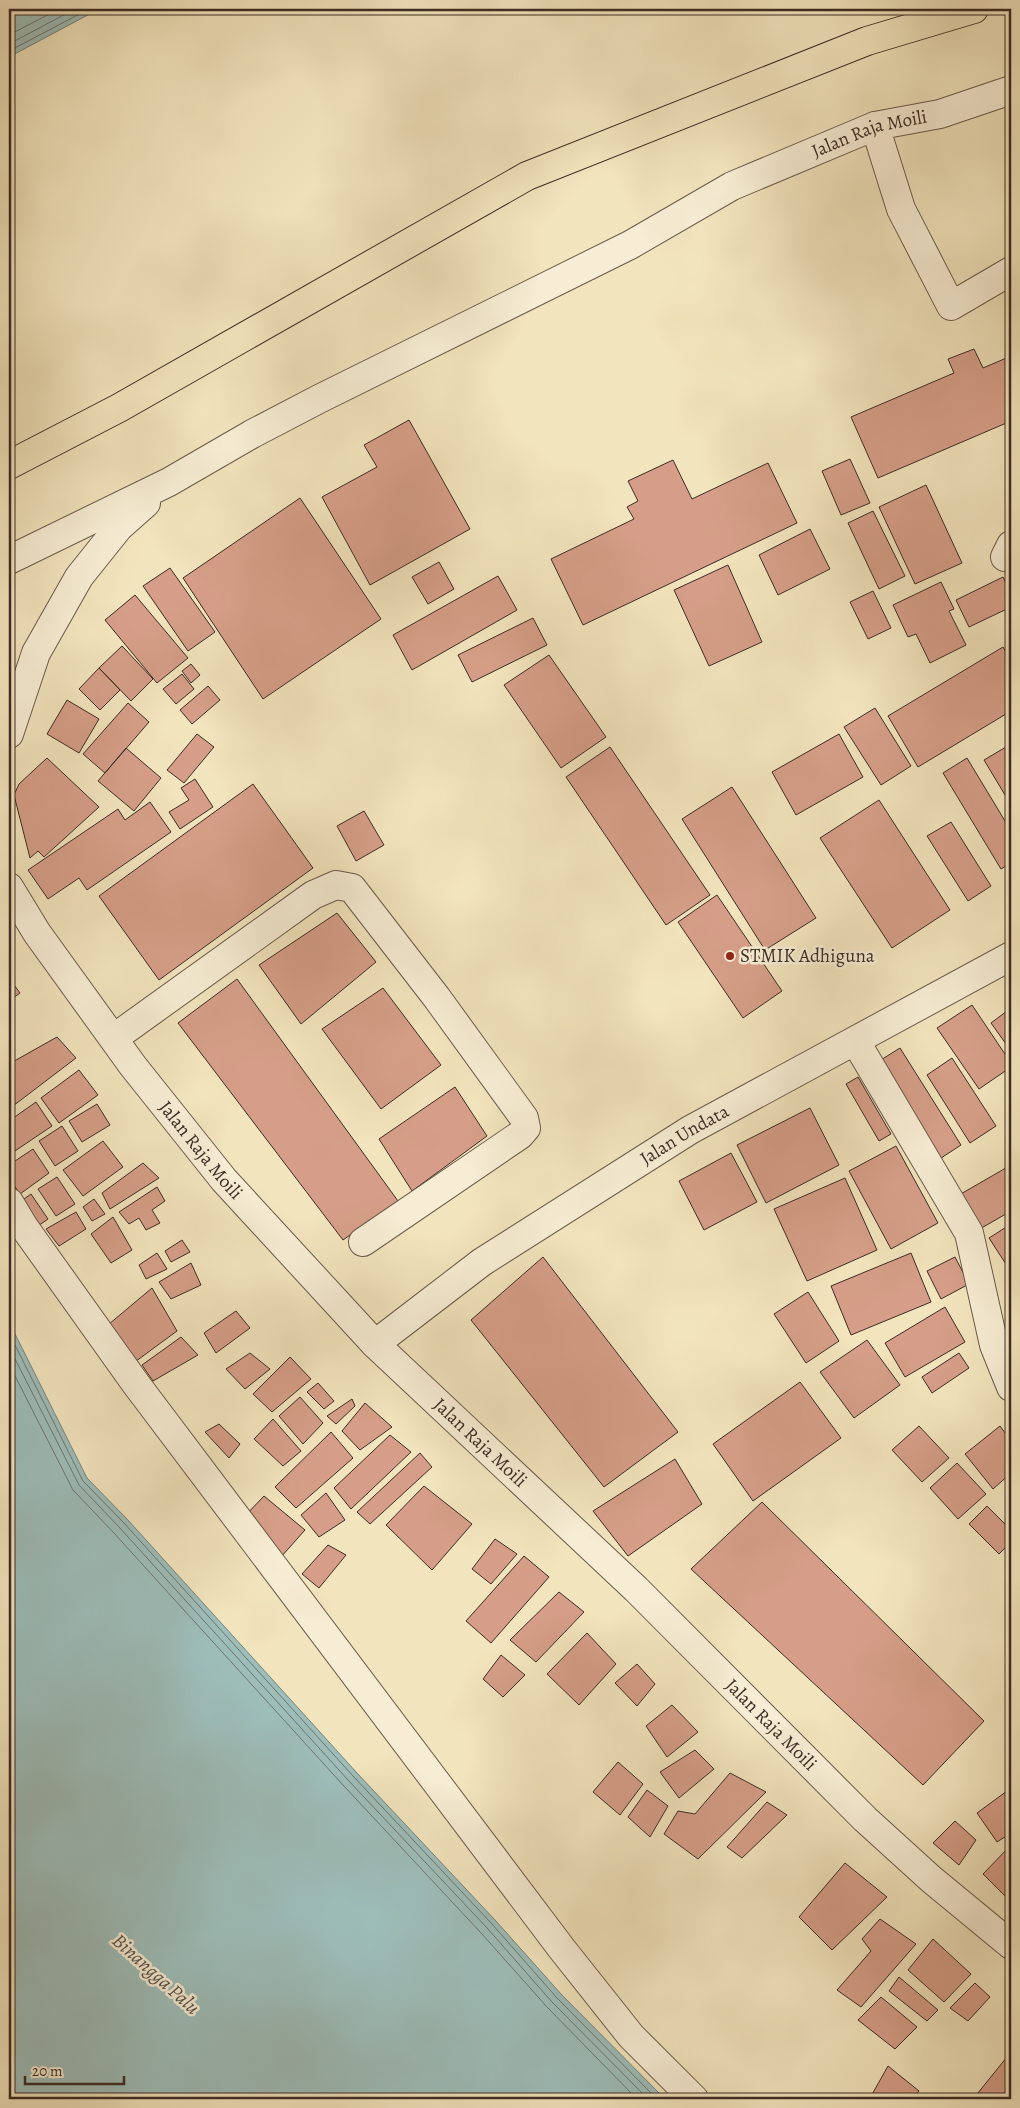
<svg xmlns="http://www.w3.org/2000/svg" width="1020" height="2108" font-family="Alegreya,serif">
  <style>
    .water { fill: #9dbdb9; stroke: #77837e }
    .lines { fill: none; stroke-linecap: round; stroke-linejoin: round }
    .shore { stroke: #6d746f; stroke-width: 1 }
    .building { fill: #d69e88; stroke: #3d2c25 }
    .minor-casing { stroke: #6a5a4b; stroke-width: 30 }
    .major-casing { stroke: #3d2c25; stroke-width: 30 }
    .minor { stroke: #f7edd4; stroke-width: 28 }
    .major { stroke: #f2e4bd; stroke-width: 28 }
    .poi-dot { fill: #8f2418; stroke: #f7edd4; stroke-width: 2 }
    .labels { text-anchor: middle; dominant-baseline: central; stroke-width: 5; stroke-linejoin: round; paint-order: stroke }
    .street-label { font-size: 19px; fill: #3d2c25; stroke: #f7edd4 }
    .poi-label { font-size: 19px; fill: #3d2c25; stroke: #f7edd4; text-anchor: start }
    .water-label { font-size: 20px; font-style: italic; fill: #55504a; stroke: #f7edd4 }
  </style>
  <rect width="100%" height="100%" fill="#f2e4bd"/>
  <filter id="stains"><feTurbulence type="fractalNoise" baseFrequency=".004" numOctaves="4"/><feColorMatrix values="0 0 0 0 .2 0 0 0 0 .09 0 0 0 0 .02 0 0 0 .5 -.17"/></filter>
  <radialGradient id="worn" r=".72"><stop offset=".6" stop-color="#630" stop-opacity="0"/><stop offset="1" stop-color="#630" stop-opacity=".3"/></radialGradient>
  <!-- water -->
  <path class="water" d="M9 9H99L9 57Z
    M9 1322 87 1478 127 1519 357 1773 496 1921 561 1994 665 2099H9Z"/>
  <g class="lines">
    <!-- shore -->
    <path class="shore" d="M9 35 59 9
      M9 44 75 9
      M9 51 89 9
      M9 1333 83 1481 123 1522 353 1776 492 1924 557 1998 657 2099
      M9 1347 79 1485 119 1527 348 1780 488 1929 552 2002 648 2099
      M9 1364 73 1490 113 1532 343 1785 482 1934 547 2007 637 2099"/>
  </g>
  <!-- building -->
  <path class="building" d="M974 349 983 368 1011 356V421L878 478 851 417 954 373 948 359Z
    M409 420 470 529 370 585 322 497 377 467 364 445Z
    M850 459 870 503 841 515 822 471Z
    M673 460 692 499 768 463 797 523 583 625 551 559 634 519 627 507 638 501 628 481Z
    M926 485 962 563 915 584 879 507Z
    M300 498 381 619 263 699 183 578Z
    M873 511 905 576 879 589 848 523Z
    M810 529 830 569 778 595 759 555Z
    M439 562 454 589 428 604 412 577Z
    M728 565 762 642 709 666 674 590Z
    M170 568 215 632 188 651 143 586Z
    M498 576 517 610 412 670 393 635Z
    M1003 577 1011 592V607L969 627 956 600Z
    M941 582 954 609 949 611 966 645 930 663 916 634 908 637 893 605Z
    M873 591 891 628 868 639 850 602Z
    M135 595 188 658 157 683 105 620Z
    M533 618 547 645 472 682 458 655Z
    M1011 638V651L1006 641Z
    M122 646 153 679 131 701 99 668Z
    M1003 647 1011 661V711L918 767 888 716Z
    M549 655 606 737 561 768 504 685Z
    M191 664 200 675 191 683 182 671Z
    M99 668 120 690 100 710 79 689Z
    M182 674 194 689 176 704 163 689Z
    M208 686 220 700 192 724 180 710Z
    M67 700 99 719 79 753 47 734Z
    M128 703 149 722 105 773 83 754Z
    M875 708 911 766 881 785 844 727Z
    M197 734 214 747 184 783 167 770Z
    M839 734 863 777 796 815 772 772Z
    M1011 744V805L984 760Z
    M610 747 710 895 666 925 566 777Z
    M126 748 161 778 134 811 98 781Z
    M47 758 99 807 44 857 38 851 30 858 14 795 19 784Z
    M967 758 1011 831V863L1001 869 943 773Z
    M195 779 213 807 180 829 169 812 189 800 181 788Z
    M253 784 313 868 159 980 99 896Z
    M732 787 816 918 765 950 682 819Z
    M879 800 950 910 892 948 820 838Z
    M150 802 171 832 87 890 79 878 48 899 28 870 118 809 125 820Z
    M364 811 384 845 356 861 337 826Z
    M951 822 991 886 968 901 927 836Z
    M717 895 782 991 743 1018 678 922Z
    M337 913 376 962 301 1024 259 965Z
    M9 978 20 993 9 1001Z
    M237 979 398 1201 343 1240 178 1023Z
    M383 988 441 1065 381 1109 322 1029Z
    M972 1005 1011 1063V1067L979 1089 937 1028Z
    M1011 1008V1051L991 1023Z
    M57 1037 76 1058 9 1109V1064Z
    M900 1048 961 1145 938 1160 876 1063Z
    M952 1058 996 1126 970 1143 927 1075Z
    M79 1070 98 1095 59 1123 41 1098Z
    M858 1077 891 1134 879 1141 846 1084Z
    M455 1087 487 1136 412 1191 379 1139Z
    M36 1102 52 1126 9 1155V1121Z
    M97 1104 110 1125 82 1142 69 1121Z
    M810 1108 839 1165 766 1203 737 1145Z
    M62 1126 78 1151 55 1166 39 1141Z
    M103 1141 123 1167 83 1196 63 1170Z
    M896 1146 938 1223 891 1249 849 1171Z
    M33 1149 49 1173 20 1194 9 1178V1165Z
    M731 1153 757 1202 704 1230 679 1181Z
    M143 1163 159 1178 110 1209 102 1193Z
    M1011 1165V1211L978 1230 959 1195Z
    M57 1177 75 1204 56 1216 38 1189Z
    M845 1178 877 1250 807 1281 774 1209Z
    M157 1187 165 1201 152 1210 160 1223 146 1230 139 1218 129 1224 119 1212Z
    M31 1194 48 1219 31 1231 14 1206Z
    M94 1199 105 1214 92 1221 83 1207Z
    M76 1212 86 1229 59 1246 46 1229Z
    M113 1217 132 1250 111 1263 91 1234Z
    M1011 1224V1272L989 1238Z
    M182 1240 190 1252 171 1262 165 1251Z
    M157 1253 167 1269 146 1279 139 1265Z
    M911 1253 931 1302 851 1335 831 1286Z
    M543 1257 678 1432 604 1487 471 1320Z
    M955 1257 969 1284 941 1299 927 1271Z
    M191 1263 201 1285 171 1299 159 1282Z
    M152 1288 177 1331 128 1367 102 1330Z
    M808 1292 839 1341 806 1363 774 1314Z
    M945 1307 965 1342 905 1377 885 1343Z
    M236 1311 250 1328 216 1353 204 1333Z
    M1011 1321V1340L1003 1327Z
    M181 1337 198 1355 153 1381 142 1365Z
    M867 1340 900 1385 854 1418 820 1372Z
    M250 1353 270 1369 245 1389 226 1369Z
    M959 1353 969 1368 932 1393 922 1377Z
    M290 1357 311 1379 272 1412 253 1394Z
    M800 1382 841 1438 753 1501 713 1444Z
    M318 1383 334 1401 324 1409 307 1392Z
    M300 1397 323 1423 303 1444 279 1416Z
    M352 1399 355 1406 336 1424 327 1416Z
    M365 1403 392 1427 360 1450 342 1431Z
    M273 1419 301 1451 283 1466 254 1439Z
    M219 1424 240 1444 229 1458 205 1432Z
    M919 1426 949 1458 922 1482 892 1450Z
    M1000 1426 1011 1441V1473L993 1489 965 1454Z
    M331 1432 353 1458 296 1508 275 1487Z
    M390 1435 411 1452 351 1509 334 1488Z
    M420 1453 432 1467 370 1524 357 1512Z
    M675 1459 702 1504 628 1556 593 1511Z
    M957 1463 986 1494 958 1519 930 1488Z
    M424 1486 472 1524 432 1570 386 1525Z
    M326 1493 345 1520 319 1537 301 1515Z
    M264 1496 305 1530 281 1557 242 1519Z
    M762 1502 984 1721 923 1785 691 1569Z
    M987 1506 1011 1530V1542L999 1554 969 1524Z
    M495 1539 517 1554 491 1584 472 1569Z
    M328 1545 346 1555 319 1588 302 1574Z
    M524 1556 549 1577 491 1643 466 1621Z
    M559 1592 584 1612 536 1662 510 1640Z
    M587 1633 616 1664 579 1705 547 1674Z
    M501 1655 525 1675 503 1697 483 1679Z
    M637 1664 655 1684 637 1706 615 1683Z
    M672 1705 698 1732 667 1757 646 1726Z
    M695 1750 714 1769 679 1798 660 1772Z
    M618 1762 643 1784 620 1815 593 1792Z
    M730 1773 766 1792 698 1859 664 1834 678 1811 695 1814Z
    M647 1790 668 1806 650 1837 628 1817Z
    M1007 1791 1011 1796V1833L997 1842 977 1813Z
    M767 1802 787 1815 742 1858 727 1847Z
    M955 1821 976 1840 959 1865 933 1843Z
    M1011 1845V1902L983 1874Z
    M845 1863 887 1897 832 1950 799 1917Z
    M880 1919 916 1944 861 2007 837 1990 871 1951 862 1939Z
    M933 1939 971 1974 944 2002 908 1970Z
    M899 1977 938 2010 927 2021 889 1991Z
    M975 1983 990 1997 968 2021 950 2008Z
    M881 1997 917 2027 895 2049 858 2020Z
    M1011 2052V2099H973Z
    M888 2066 919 2091 913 2099H871L870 2098Z"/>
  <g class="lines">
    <!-- minor casing -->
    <g class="minor-casing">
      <g id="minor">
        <path d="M875 126 901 209 951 306 1011 271"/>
        <path d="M1005 557 1011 545"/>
        <path id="s1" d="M9 560 169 482 252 434 319 399 630 245 732 186 875 126 940 114 1011 90"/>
        <path d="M9 734 36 653 79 577 119 527 146 503"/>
        <path id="s2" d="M9 887 37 933 133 1066 224 1180 375 1344 636 1589 865 1819 931 1879 1011 1945"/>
        <path d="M114 1038 313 895 336 885 352 888 437 998 524 1118 526 1128 520 1135 363 1242"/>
        <path d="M856 1042 969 1233 994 1345 1011 1387"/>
        <path d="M9 1202 24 1227 136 1384 562 1949 631 2036 694 2099"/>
        <path id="s3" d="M375 1344 482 1262 690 1130 1011 956"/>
      </g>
    </g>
    <!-- major casing -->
    <g class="major-casing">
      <path id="major" d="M9 465 119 408 527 176 867 41 974 9"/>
    </g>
    <!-- minor -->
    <use href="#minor" class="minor"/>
    <!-- major -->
    <use href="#major" class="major"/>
  </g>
  <!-- markers -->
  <circle class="poi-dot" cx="730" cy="956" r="5"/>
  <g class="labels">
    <!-- street labels -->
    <g class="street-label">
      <text stroke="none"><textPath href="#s1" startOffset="962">Jalan Raja Moili</textPath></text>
      <text stroke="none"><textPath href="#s3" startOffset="374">Jalan Undata</textPath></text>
      <text stroke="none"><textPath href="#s2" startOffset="326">Jalan Raja Moili</textPath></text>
      <text stroke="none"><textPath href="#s2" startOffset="731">Jalan Raja Moili</textPath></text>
      <text stroke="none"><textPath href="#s2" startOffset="1136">Jalan Raja Moili</textPath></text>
    </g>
    <!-- poi labels -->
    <g class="poi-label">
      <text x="740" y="956">STMIK Adhiguna</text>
    </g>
    <!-- water labels -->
    <g class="water-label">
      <text transform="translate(156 1974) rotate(42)">Binangga Palu</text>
    </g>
  </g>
  <!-- margin -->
  <rect width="1020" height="2108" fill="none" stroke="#f2e4bd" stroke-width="30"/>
  <rect x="10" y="10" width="1000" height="2088" fill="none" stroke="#3d2c25" stroke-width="2.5"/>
  <rect x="15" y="15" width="990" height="2078" fill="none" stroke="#3d2c25"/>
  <!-- scale -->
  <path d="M25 2076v8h99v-8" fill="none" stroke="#3d2c25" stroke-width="2.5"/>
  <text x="32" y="2076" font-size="15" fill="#3d2c25" stroke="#f7edd4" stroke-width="4" paint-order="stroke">20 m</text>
  <rect width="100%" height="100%" filter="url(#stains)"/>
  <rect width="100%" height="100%" fill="url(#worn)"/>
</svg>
